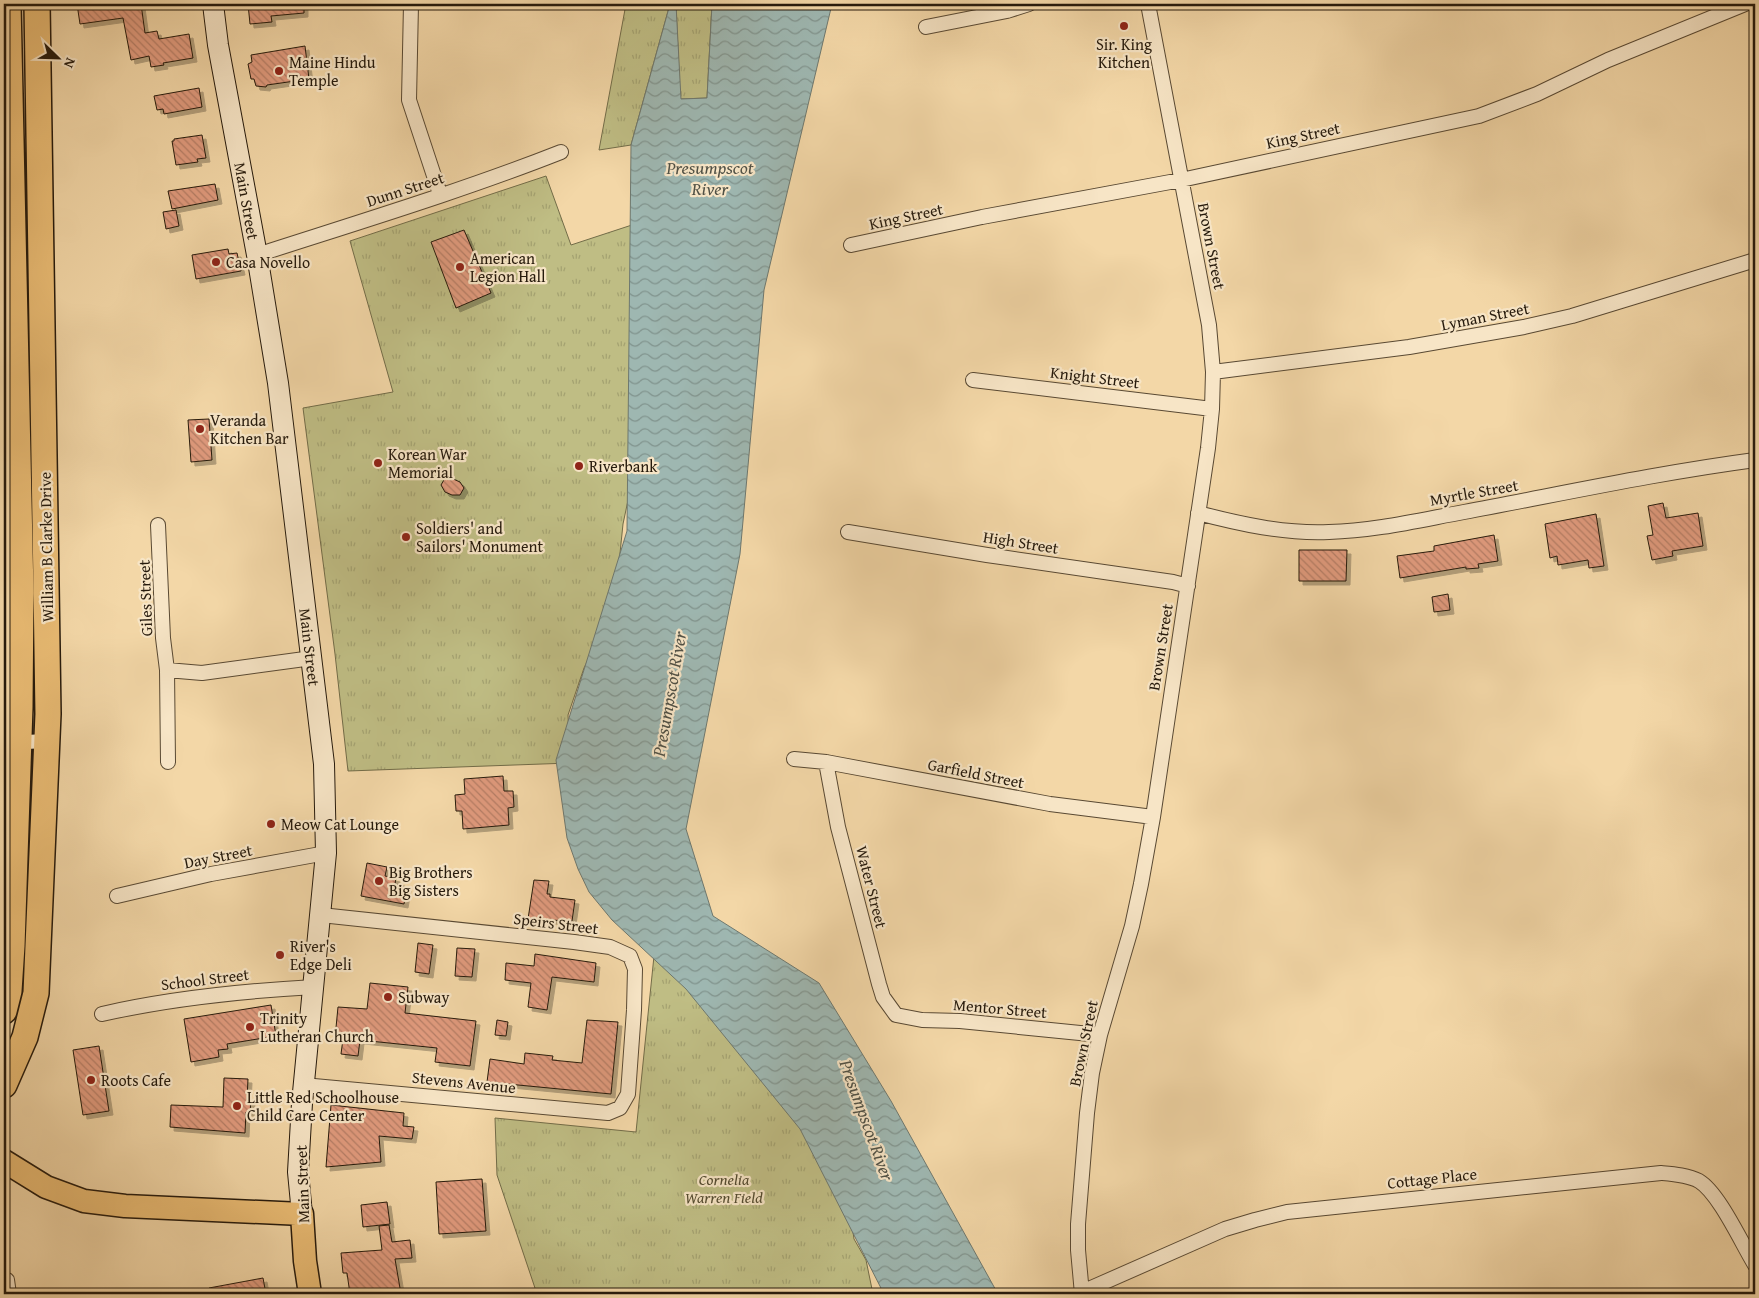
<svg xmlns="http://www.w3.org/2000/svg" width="1759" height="1298" font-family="'Gentium Book Plus',serif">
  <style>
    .park { fill: url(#park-tufts); stroke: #726c48 }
    .water { fill: url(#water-waves); stroke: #6e786f }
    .building { fill: url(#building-back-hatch); stroke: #261a0c; filter: url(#shadow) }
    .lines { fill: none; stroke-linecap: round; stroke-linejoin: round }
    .street-casing { stroke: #594933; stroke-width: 16 }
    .secondary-casing { stroke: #261a0c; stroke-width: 22 }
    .primary-casing { stroke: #261a0c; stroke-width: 25 }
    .highway-casing { stroke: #261a0c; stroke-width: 28 }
    .street { stroke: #f7e5c6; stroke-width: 14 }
    .secondary { stroke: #f7e5c6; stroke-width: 20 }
    .primary { stroke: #eabc74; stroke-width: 22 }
    .highway { stroke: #eabc74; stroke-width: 25 }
    .poi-dot { fill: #8f2418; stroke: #f7e5c6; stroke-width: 2 }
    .labels { text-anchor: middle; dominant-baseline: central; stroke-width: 4.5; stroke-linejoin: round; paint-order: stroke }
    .poi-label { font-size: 16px; fill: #261a0c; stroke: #f7e5c6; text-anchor: start }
    .street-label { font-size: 16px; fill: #261a0c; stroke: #f7e5c6 }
    .park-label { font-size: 16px; font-style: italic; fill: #544b30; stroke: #f7e5c6 }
    .water-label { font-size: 18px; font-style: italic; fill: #505146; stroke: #f7e5c6 }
  </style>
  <defs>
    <pattern id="park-tufts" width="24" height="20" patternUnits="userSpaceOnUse" patternTransform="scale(1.25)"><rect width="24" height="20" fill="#bfbd84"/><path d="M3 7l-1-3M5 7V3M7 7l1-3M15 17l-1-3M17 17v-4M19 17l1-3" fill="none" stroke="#a4a271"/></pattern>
    <pattern id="water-waves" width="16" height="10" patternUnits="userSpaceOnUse" patternTransform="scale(1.25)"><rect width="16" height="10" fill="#9eb7b1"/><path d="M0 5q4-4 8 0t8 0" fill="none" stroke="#81948e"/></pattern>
    <pattern id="building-back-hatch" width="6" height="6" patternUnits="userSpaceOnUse" patternTransform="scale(1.25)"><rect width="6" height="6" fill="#e09a7d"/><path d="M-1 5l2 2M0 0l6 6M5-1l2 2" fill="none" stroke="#b57d65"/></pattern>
    <filter id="shadow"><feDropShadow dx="4" dy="4" stdDeviation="0" flood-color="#0004"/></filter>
  </defs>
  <rect width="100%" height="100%" fill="#f3d7a7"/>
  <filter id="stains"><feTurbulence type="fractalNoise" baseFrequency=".004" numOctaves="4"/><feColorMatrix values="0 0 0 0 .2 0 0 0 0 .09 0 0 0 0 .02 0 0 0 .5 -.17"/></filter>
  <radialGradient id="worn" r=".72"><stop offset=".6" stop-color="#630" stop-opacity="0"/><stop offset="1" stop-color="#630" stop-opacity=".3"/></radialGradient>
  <!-- park -->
  <path class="park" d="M626 4H670L631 145 599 150Z
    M676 4H712L707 98 680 99Z
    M546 176 571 245 641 222 631 486 623 524 619 563 608 620 584 668 568 715 570 763 348 771 335 654 303 408 393 392 350 241Z
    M654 956 771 1061 853 1232 854 1239 866 1260 873 1294H537L497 1175 495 1118 636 1132Z"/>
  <!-- water -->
  <path class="water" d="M670 4H676L681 99 707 98 712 4H832L764 290 740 554 686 829 713 916 819 983 891 1101 998 1294H884L800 1129 686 989 612 920 589 892 578 869 567 838 556 760 627 531 631 145Z"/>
  <!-- building -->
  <path class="building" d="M77 4H141L145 33 157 31 159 39 189 34 193 58 163 63 164 65 151 67 149 56 131 60 123 18 80 24Z
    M248 4H304V13L271 16 272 22 250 24Z
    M305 46 309 79 267 85 266 87 256 86 254 79H251L248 64 252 62 251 55Z
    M199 88 202 107 164 114 163 109 157 110 154 96Z
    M202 135 206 158 197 159 198 162 176 165 172 141H174V139Z
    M215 184 218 200 172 209 168 191Z
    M176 210 179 226 166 229 163 212Z
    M464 230 491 293 456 308 431 242Z
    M228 249 229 254 237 253 241 271 196 279 192 255Z
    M209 419 212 460 191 462 188 420Z
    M445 478H451L460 482 464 488 460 495H452L445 492 441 485Z
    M1663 503 1666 518 1698 513 1703 546 1672 551 1673 556 1652 560 1647 536 1653 535 1648 506Z
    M1596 514 1604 566 1589 568 1588 560 1558 565 1557 556 1550 558 1545 524Z
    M1494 535 1498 561 1478 564 1479 568 1466 569V567L1400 578 1397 556 1434 551V546Z
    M1299 550H1347L1346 581H1299Z
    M1448 594 1450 610 1434 612 1432 597Z
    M503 776 504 791H513L514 807 508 808 509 825 463 829 462 811H456L455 795 465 794 464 779Z
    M367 863 387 867 385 876 396 878 395 884 407 887 404 904 361 896Z
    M534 880 549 881 547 894H550V897L575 900 572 921 528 919Z
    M418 943 433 945 429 974 415 972Z
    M457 948 475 949 472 977 455 976Z
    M535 954 596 963 594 982 552 977 547 1010 528 1007 531 983 505 980 506 963 534 966Z
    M370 983 408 987 405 1013 476 1021 470 1066 435 1062 437 1048 360 1040 358 1056 341 1054 343 1039 335 1038 338 1007 367 1009Z
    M271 1005 276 1036 227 1044 228 1049 218 1050 219 1057 191 1062 184 1019Z
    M497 1020 508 1022 506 1036 495 1035Z
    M587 1020 618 1022 611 1094 487 1082 490 1059 524 1064 525 1053 553 1056 552 1060 582 1063Z
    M99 1046 109 1111 83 1115 73 1050Z
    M224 1078 248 1079 247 1100H251L250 1112H246L245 1133 170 1127 171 1105 223 1107Z
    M331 1105 404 1113 403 1126 414 1127 412 1139 379 1136 381 1162 326 1167Z
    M482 1179 486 1231 439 1234 436 1182Z
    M387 1202 390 1224 363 1227 361 1205Z
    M389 1225 392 1242 410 1240 412 1258 395 1259 401 1294H350L347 1273H343L341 1253 382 1250 379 1226Z
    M263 1278 266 1294H209V1288Z"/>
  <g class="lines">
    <!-- street casing -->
    <g class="street-casing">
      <path id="street" d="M411 4 409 100 440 194
        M926 27 1007 11 1029 4
        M851 245 982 217 1181 180 1479 116 1537 94 1608 60 1745 4
        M257 255C359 222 462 191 561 152
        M1213 372 1409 347 1524 327 1572 316 1755 260
        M973 380 1212 409
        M1198 513C1240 524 1285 534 1329 532 1374 531 1420 520 1464 512 1561 494 1657 473 1755 460
        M158 525 163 638 167 670 168 762
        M848 532 987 555 1173 582 1188 586
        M167 670 202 673 312 658
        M4 743 47 741
        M794 759 826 762 1050 804 1153 817
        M826 762 838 827 879 984 883 997 896 1015 922 1020 960 1021 1100 1035
        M117 896 211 874 326 853
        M102 1014C172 998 242 991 314 987
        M303 1085 608 1113 620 1108 628 1094 634 1010 635 969 630 956 610 947 574 942 321 915
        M7 1280 9 1294
        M1082 1292 1225 1229 1255 1220 1287 1212 1661 1173C1673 1174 1688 1175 1699 1181 1719 1193 1742 1244 1755 1265
        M1082 1294 1078 1250V1224L1087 1113 1092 1073 1100 1035 1132 926 1141 884 1153 817 1208 448 1212 409 1213 372 1209 325 1148 4"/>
    </g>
    <!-- secondary casing -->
    <g class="secondary-casing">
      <path id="secondary" d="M213 4 218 45 257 255 278 383 324 764 326 853 302 1103 298 1172 302 1214"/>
    </g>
    <!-- primary casing -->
    <g class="primary-casing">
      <path id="primary" d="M4 1161 46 1187 84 1201 125 1206 302 1214 305 1261 310 1294"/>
    </g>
    <!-- highway casing -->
    <g class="highway-casing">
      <path id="highway" d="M4 1011 9 991 12 946 20 707 21 593 8 4
        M4 1085 25 1037 36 993 48 714 37 4"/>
    </g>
    <!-- street -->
    <use href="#street" class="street"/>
    <!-- secondary -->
    <use href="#secondary" class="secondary"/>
    <!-- primary -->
    <use href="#primary" class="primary"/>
    <!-- highway -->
    <use href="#highway" class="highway"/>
  </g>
  <!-- markers -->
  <g class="poi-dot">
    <circle cx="1124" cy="26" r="5"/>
    <circle cx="279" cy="71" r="5"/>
    <circle cx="216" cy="262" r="5"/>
    <circle cx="460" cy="267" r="5"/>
    <circle cx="200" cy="429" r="5"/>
    <circle cx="378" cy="463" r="5"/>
    <circle cx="579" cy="466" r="5"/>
    <circle cx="406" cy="537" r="5"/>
    <circle cx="271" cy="824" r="5"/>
    <circle cx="379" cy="881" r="5"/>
    <circle cx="280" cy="955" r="5"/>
    <circle cx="388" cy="997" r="5"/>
    <circle cx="250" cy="1027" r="5"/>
    <circle cx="91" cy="1080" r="5"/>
    <circle cx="237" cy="1106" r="5"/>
  </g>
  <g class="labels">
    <!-- poi labels -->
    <g class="poi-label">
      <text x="1124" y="44" text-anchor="middle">Sir. King<tspan x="1124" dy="18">Kitchen</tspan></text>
      <text x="289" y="62">Maine Hindu<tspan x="289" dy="18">Temple</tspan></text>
      <text x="470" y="258">American<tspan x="470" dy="18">Legion Hall</tspan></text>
      <text x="226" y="262">Casa Novello</text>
      <text x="210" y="420">Veranda<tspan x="210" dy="18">Kitchen Bar</tspan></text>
      <text x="388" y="454">Korean War<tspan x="388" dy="18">Memorial</tspan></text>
      <text x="589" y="466">Riverbank</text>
      <text x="416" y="528">Soldiers' and<tspan x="416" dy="18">Sailors' Monument</tspan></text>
      <text x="281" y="824">Meow Cat Lounge</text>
      <text x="389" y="872">Big Brothers<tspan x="389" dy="18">Big Sisters</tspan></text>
      <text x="290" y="946">River's<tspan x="290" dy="18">Edge Deli</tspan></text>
      <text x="398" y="997">Subway</text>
      <text x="260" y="1018">Trinity<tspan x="260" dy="18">Lutheran Church</tspan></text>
      <text x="101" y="1080">Roots Cafe</text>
      <text x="247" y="1097">Little Red Schoolhouse<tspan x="247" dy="18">Child Care Center</tspan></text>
    </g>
    <!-- street labels -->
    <g class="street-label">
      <text transform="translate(1303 135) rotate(-12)">King Street</text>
      <text transform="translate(405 189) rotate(-18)">Dunn Street</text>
      <text transform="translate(247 201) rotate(80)">Main Street</text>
      <text transform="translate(906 216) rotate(-12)">King Street</text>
      <text transform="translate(1212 246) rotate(79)">Brown Street</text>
      <text transform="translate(1485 316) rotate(-11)">Lyman Street</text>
      <text transform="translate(1095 377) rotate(7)">Knight Street</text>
      <text transform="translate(1474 492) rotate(-10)">Myrtle Street</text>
      <text transform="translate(1021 542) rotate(9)">High Street</text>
      <text transform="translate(46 547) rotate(-91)">William B Clarke Drive</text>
      <text transform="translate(145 598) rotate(-92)">Giles Street</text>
      <text transform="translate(310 647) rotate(83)">Main Street</text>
      <text transform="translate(1160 647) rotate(-81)">Brown Street</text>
      <text transform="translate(976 773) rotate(11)">Garfield Street</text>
      <text transform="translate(218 856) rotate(-11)">Day Street</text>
      <text transform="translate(872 887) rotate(76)">Water Street</text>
      <text transform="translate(556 923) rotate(7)">Speirs Street</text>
      <text transform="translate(205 979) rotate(-7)">School Street</text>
      <text transform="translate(1000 1008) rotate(5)">Mentor Street</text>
      <text transform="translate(1083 1043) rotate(-78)">Brown Street</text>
      <text transform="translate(464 1082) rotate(6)">Stevens Avenue</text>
      <text transform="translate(1432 1178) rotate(-6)">Cottage Place</text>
      <text transform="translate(302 1184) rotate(-92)">Main Street</text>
    </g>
    <!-- park labels -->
    <g class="park-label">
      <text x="724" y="1179">Cornelia<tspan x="724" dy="18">Warren Field</tspan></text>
    </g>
    <!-- water labels -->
    <g class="water-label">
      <text x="710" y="167">Presumpscot<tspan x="710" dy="21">River</tspan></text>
      <text transform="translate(669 694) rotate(-80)">Presumpscot River</text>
      <text transform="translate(867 1120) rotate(70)">Presumpscot River</text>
    </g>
  </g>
  <!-- margin -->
  <rect width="1759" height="1298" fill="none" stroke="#f3d7a7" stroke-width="20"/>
  <rect x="5" y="5" width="1749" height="1288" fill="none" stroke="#261a0c" stroke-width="2.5"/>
  <rect x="10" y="10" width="1739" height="1278" fill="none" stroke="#261a0c"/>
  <!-- north arrow -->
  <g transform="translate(58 58) rotate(113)" stroke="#f7e5c6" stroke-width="4" paint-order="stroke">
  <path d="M0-4L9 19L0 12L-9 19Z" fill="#261a0c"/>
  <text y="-8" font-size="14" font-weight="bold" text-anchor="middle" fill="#261a0c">N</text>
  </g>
  <rect width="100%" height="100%" filter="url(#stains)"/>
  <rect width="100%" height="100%" fill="url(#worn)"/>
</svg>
